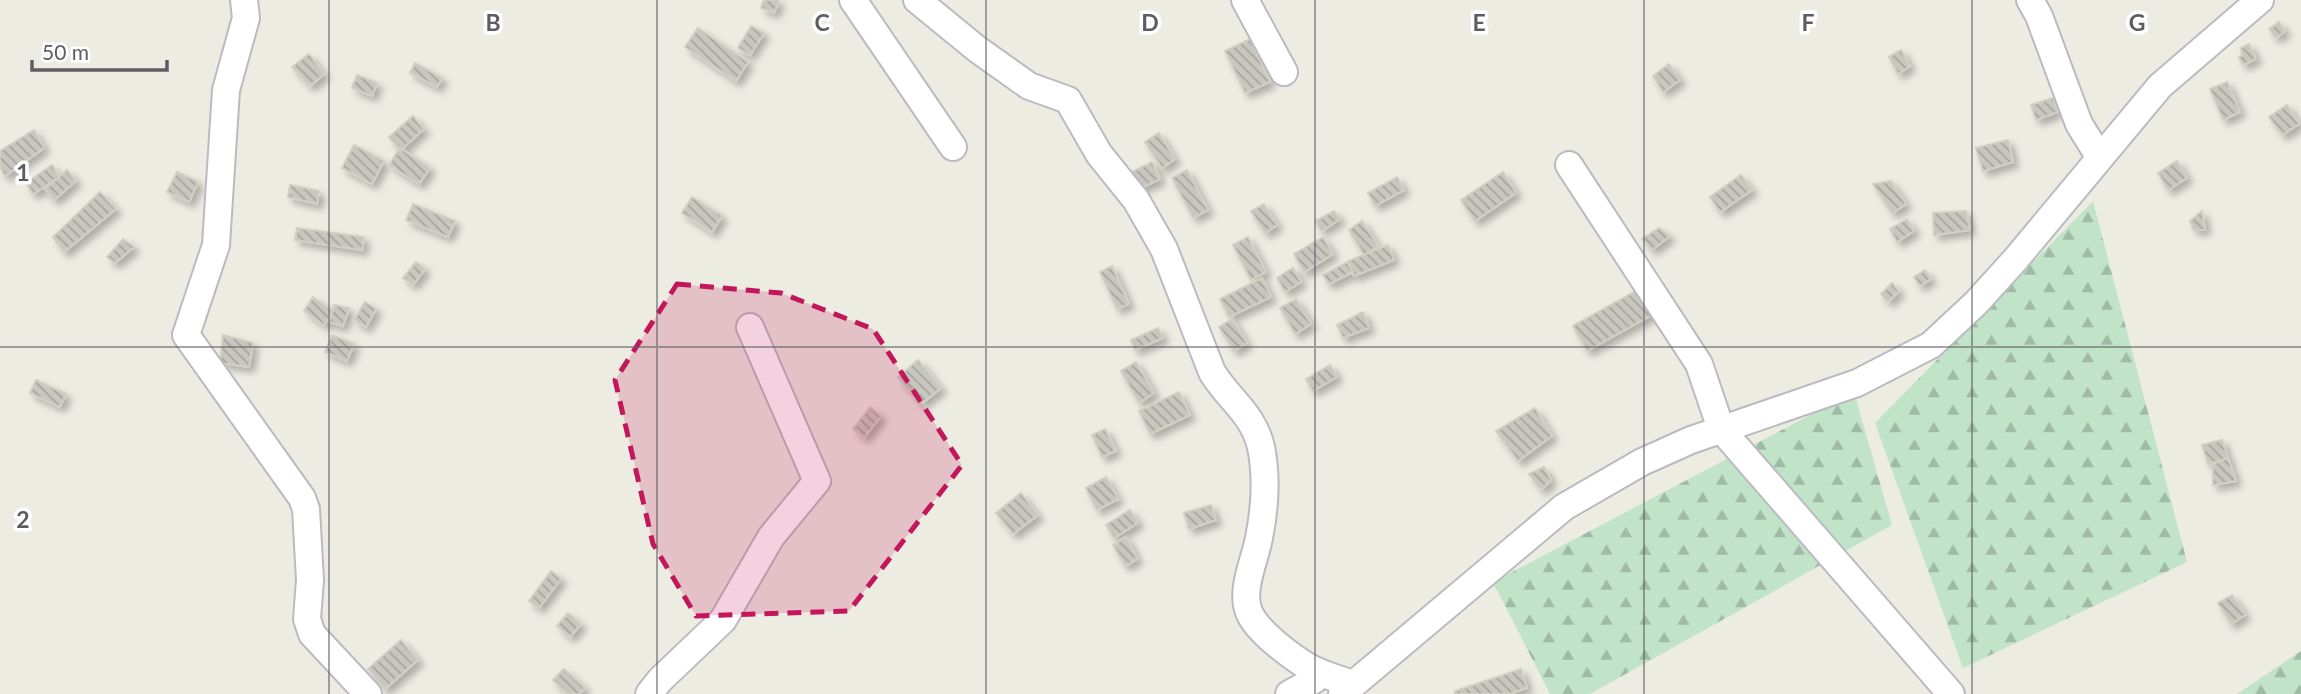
<svg xmlns="http://www.w3.org/2000/svg" width="2301" height="694" font-family="Lato,sans-serif">
  <style>
    .forest { fill: url(#forest-firs) }
    .building { fill: url(#building-back-hatch); stroke: #d1cfc2; stroke-width: 2; filter: url(#shadow) }
    .lines { fill: none; stroke-linecap: round; stroke-linejoin: round }
    .minor-casing { stroke: #babbc1; stroke-width: 30 }
    .minor { stroke: #fff; stroke-width: 26 }
    .marked { fill: #c2185b; fill-opacity: 0.2; stroke: #c2185b; stroke-width: 5; stroke-dasharray: 14 9; stroke-linejoin: round }
    .grid { fill: none; stroke: #5b5d63; stroke-width: 2; stroke-opacity: 0.55 }
    .grid-label { font-size: 23px; text-anchor: middle; font-weight: bold; fill: #5b5d63; stroke: #fff; stroke-width: 7; stroke-linejoin: round; paint-order: stroke }
  </style>
  <defs>
    <pattern id="forest-firs" width="22" height="20" patternUnits="userSpaceOnUse" patternTransform="scale(1.75)"><rect width="22" height="20" fill="#c1e3c7"/><path d="M5 1l3.5 6h-7zM16 11l3.5 6h-7z" fill="#a0bba5"/></pattern>
    <pattern id="building-back-hatch" width="6" height="6" patternUnits="userSpaceOnUse" patternTransform="scale(1.75)"><rect width="6" height="6" fill="#c8c7bf"/><path d="M-1 5l2 2M0 0l6 6M5-1l2 2" fill="none" stroke="#a5a59f"/></pattern>
    <filter id="shadow"><feDropShadow dx="5" dy="5" stdDeviation="3.5" flood-color="#0004"/></filter>
  </defs>
  <rect width="100%" height="100%" fill="#edece3"/>
  <!-- forest -->
  <path class="forest" d="M2093 201 2187 562 1963 668 1875 423Z
    M1854 392 1892 525 1590 694H1550L1493 582Z
    M2301 651V694H2237Z"/>
  <!-- building -->
  <path class="building" d="M764 0H779L774 13 761 8Z
    M2279 22 2285 31 2276 38 2269 29Z
    M751 26 764 33 750 55 738 48Z
    M698 28 748 62 736 81 685 47Z
    M1250 39 1270 82 1245 93 1225 51Z
    M2249 44 2256 59 2243 65 2239 57 2242 55 2241 48Z
    M1901 50 1910 66 1898 74 1889 57Z
    M309 54 324 74 310 86 292 67Z
    M415 63 442 78 437 87 410 73Z
    M1669 64 1680 80 1663 92 1653 76Z
    M357 75 377 83 372 96 352 88Z
    M2227 82 2240 112 2223 120 2210 89Z
    M2053 98 2058 112 2036 120 2031 105Z
    M2287 105 2299 124 2282 135 2269 117Z
    M413 116 424 129 401 150 389 137Z
    M34 130 44 148 5 176 0 167V151Z
    M1159 133 1175 159 1162 168 1145 142Z
    M2008 140 2013 162 1983 171 1976 148Z
    M354 145 384 161 372 184 342 168Z
    M400 148 430 168 419 184 389 165Z
    M2177 161 2187 178 2168 190 2158 173Z
    M1152 162 1160 179 1135 191 1126 175Z
    M52 165 59 177 33 194 26 183Z
    M67 170 76 181 54 200 45 189Z
    M1187 170 1208 210 1193 218 1172 178Z
    M177 172 198 182 189 202 167 192Z
    M1503 172 1516 193 1475 221 1461 200Z
    M1741 175 1752 190 1720 212 1710 197Z
    M1397 177 1404 190 1375 206 1368 193Z
    M1891 181 1906 204 1892 213 1873 184Z
    M290 185 319 191 317 204 288 197Z
    M100 192 116 209 64 252 53 237Z
    M692 197 722 216 712 232 682 213Z
    M413 204 455 221 448 237 406 220Z
    M1264 204 1277 225 1265 233 1251 211Z
    M1334 211 1340 219 1322 231 1315 221Z
    M1966 211 1970 230 1934 235 1933 213Z
    M2202 211 2205 230H2194L2190 221Z
    M1907 219 1914 231 1897 242 1890 229Z
    M1362 221 1378 246 1364 255 1349 230Z
    M297 228 364 237 362 250 295 240Z
    M1659 228 1670 236 1652 250 1642 239Z
    M1248 237 1266 272 1251 280 1233 245Z
    M1323 237 1333 254 1304 272 1294 254Z
    M123 239 134 247 115 263 107 257Z
    M1388 245 1394 260 1354 276 1348 261Z
    M416 262 425 269 413 285 403 278Z
    M1347 262 1353 272 1329 284 1323 275Z
    M1112 266 1129 304 1117 309 1100 272Z
    M1293 268 1301 282 1285 292 1277 278Z
    M1925 270 1931 279 1920 286 1914 277Z
    M1262 278 1271 297 1229 317 1220 299Z
    M1892 283 1899 291 1888 302 1881 294Z
    M1641 288 1655 313 1587 351 1573 326Z
    M313 297 333 311 324 325 304 311Z
    M1296 299 1311 324 1295 334 1280 308Z
    M365 302 376 309 366 327 354 320Z
    M334 305 349 308 343 326 329 322Z
    M1363 312 1369 328 1343 338 1337 325Z
    M1232 319 1247 343 1234 351 1219 327Z
    M1158 328 1163 338 1135 350 1131 340Z
    M223 335 253 343 249 367 220 363Z
    M332 335 354 344 347 361 325 352Z
    M918 360 941 388 921 404 898 377Z
    M1136 362 1154 393 1139 403 1121 371Z
    M1330 365 1337 377 1313 391 1306 379Z
    M36 380 66 394 60 407 30 393Z
    M1179 392 1190 415 1150 434 1139 411Z
    M870 407 881 416 864 438 853 429Z
    M1535 408 1552 436 1518 461 1496 431Z
    M1105 429 1116 451 1102 457 1092 435Z
    M2222 440 2228 458 2208 464 2202 445Z
    M2228 458 2236 481 2213 485V464Z
    M1544 467 1551 480 1541 490 1529 474Z
    M1106 477 1118 499 1097 510 1086 488Z
    M1021 493 1038 515 1013 534 996 513Z
    M1211 505 1216 520 1189 529 1184 513Z
    M1130 510 1138 523 1114 538 1106 525Z
    M1126 537 1137 559 1125 566 1113 545Z
    M551 571 561 579 539 608 529 601Z
    M2232 595 2245 615 2231 624 2218 603Z
    M568 613 581 624 570 637 557 626Z
    M401 640 418 660 385 689 368 669Z
    M564 669 585 688 579 694H568L553 680Z
    M1521 669 1527 688 1509 694H1455V691Z"/>
  <g class="lines">
    <!-- minor casing -->
    <g class="minor-casing">
      <path id="minor" d="M244 0 246 18 226 90 216 245 186 335 302 498 306 509 310 580 307 619 312 634 368 694
        M853 0 953 147
        M917 0 977 49 1029 86 1068 100 1099 154 1136 200 1164 249 1212 372C1228 399 1253 413 1261 447 1267 477 1265 508 1259 538 1255 560 1240 590 1249 612 1257 632 1293 658 1312 669 1324 675 1339 679 1352 684
        M1245 0 1284 72
        M2030 0 2039 16 2079 124 2100 158
        M1569 165 1699 364 1721 429 1951 694
        M649 694 660 680 723 620 771 537 817 481 750 327
        M1289 694 1314 680
        M1342 694 1564 507 1642 462 1691 440 1857 383 1931 345 1976 303 2015 260 2160 86 2260 0"/>
    </g>
    <!-- minor -->
    <use href="#minor" class="minor"/>
  </g>
  <!-- marked area -->
  <path class="marked" d="M677 284 781 293 873 329 962 465 849 611 696 616 653 544 615 380Z"/>
  <!-- grid -->
  <path class="grid" d="M329 0V694M657 0V694M986 0V694M1315 0V694M1644 0V694M1972 0V694M0 347H2301"/>
  <g class="grid-label">
    <text x="493" y="31">B</text>
    <text x="822" y="31">C</text>
    <text x="1150" y="31">D</text>
    <text x="1479" y="31">E</text>
    <text x="1808" y="31">F</text>
    <text x="2137" y="31">G</text>
    <text x="23" y="181">1</text>
    <text x="23" y="528">2</text>
  </g>
  <!-- scale -->
  <path d="M32 60v10h135v-10" fill="none" stroke="#5b5d63" stroke-width="3.5"/>
  <text x="42" y="60" font-size="21" fill="#5b5d63" stroke="#ffffff" stroke-width="5" paint-order="stroke">50 m</text>
</svg>
